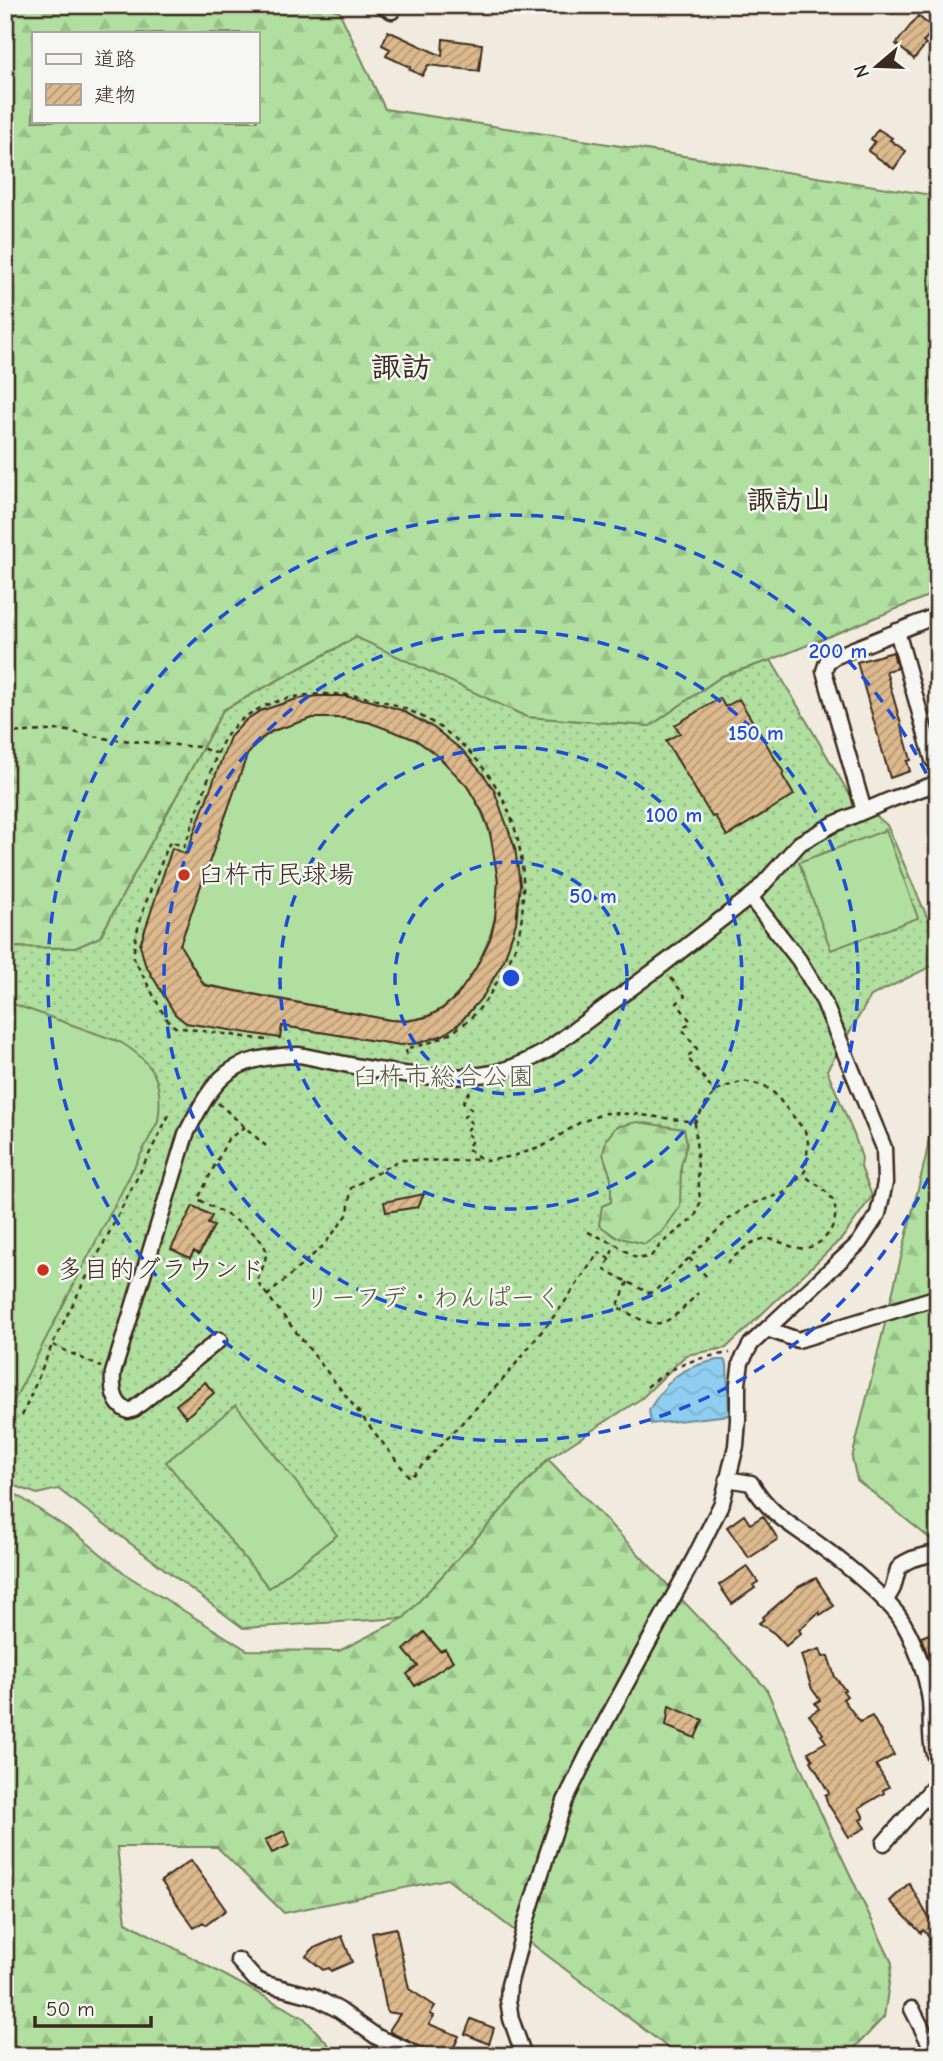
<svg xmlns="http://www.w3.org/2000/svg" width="943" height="2061" font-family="'Comic Neue','Klee One',sans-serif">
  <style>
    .grass { fill: url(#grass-dots); stroke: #76845e; stroke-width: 2 }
    .forest { fill: url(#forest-firs); stroke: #76845e; stroke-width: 2; fill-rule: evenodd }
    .pitch { fill: #b0df9f; stroke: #76845e; stroke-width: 2 }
    .water { fill: url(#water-waves); stroke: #6d8c9c; stroke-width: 2 }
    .building { fill: url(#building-hatch); stroke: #3b2a1e; stroke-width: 2; fill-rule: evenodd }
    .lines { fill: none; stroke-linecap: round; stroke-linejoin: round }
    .minor-casing { stroke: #3b2a1e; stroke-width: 19 }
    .path { stroke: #3b2a1e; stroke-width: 2.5; stroke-dasharray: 5 5; stroke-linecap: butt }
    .minor { stroke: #f6f6f2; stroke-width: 14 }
    .ring { fill: none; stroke: #1d4ed8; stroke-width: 3.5; stroke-dasharray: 12 9 }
    .poi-dot { fill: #c8321e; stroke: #f6f6f2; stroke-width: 2.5 }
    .labels { text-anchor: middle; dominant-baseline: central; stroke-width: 5; stroke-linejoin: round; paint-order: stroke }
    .poi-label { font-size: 26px; fill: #3b2a1e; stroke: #f6f6f2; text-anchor: start }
    .park-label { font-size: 26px; fill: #58573e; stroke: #f6f6f2 }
    .neighbourhood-label { font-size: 28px; font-weight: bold; fill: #3b2a1e; stroke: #f6f6f2 }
    .quarter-label { font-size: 30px; font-weight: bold; fill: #3b2a1e; stroke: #f6f6f2 }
    .centre { fill: #1d4ed8; stroke: #f6f6f2; stroke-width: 3.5 }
    .ring-label { font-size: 21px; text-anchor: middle; font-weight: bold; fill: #1d4ed8; stroke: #f6f6f2; stroke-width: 5; stroke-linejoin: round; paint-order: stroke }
  </style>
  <defs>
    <pattern id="grass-dots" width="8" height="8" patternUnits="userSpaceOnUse" patternTransform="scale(1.75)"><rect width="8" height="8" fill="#b0df9f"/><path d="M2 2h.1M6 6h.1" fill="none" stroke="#98c088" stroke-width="1.8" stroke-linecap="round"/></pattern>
    <pattern id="forest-firs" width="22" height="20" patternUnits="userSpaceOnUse" patternTransform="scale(1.75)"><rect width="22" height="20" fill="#b0df9f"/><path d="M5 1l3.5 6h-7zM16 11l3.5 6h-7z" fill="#98c088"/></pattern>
    <pattern id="water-waves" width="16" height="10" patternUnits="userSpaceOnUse" patternTransform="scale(1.75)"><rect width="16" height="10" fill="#8fcef0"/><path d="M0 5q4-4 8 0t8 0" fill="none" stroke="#7cb1cd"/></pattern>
    <pattern id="building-hatch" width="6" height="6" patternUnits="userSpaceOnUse" patternTransform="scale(1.75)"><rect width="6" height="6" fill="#ddb98e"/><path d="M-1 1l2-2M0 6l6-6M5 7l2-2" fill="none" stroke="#b49773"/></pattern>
  </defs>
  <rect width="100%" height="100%" fill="#f1eade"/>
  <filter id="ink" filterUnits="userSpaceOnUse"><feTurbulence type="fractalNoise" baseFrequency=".0143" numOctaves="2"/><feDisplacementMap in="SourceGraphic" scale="14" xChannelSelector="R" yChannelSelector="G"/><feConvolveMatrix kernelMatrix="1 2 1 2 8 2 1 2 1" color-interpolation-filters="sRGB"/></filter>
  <g filter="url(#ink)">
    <!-- grass -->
    <path class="grass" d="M357 637 527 717 650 726 722 676 771 660 848 792 887 825 938 942V963L871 996 827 1070 855 1137 862 1158 861 1167 872 1196 843 1237 726 1348 686 1355 642 1398 548 1459 404 1618 243 1628 58 1489 37 1494 5 1482V950L12 947 75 948 100 937 223 710Z"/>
    <!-- forest -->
    <path class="forest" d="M5 5H318L339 11 385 109 938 196V592L771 660 722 676 650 726 527 717 356 637 223 710 100 937 75 948 12 947 5 950ZM33 33H257V121H33Z
      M938 1085V1545L857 1480 852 1458 926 1156Z
      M637 1122 684 1129 687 1144 681 1166 680 1207 662 1232 645 1244 616 1237 599 1225 602 1206 611 1202V1178L603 1154 606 1140 616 1127Z
      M548 1459 766 1688 820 1811 892 1963 884 2017 847 2056H679L447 1879 284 1913 217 1847H117L126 1922 304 2018 339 2056H5V1487L79 1536 128 1576 247 1650 339 1651 404 1618Z"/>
    <!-- pitch -->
    <path class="pitch" d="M313 718C405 714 478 764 495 856 503 901 493 945 466 983 446 1011 425 1023 390 1020L207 985 203 983 181 947V941L247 755C265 731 284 725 313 718Z
      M886 830 918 918 831 950 799 862Z
      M5 1001 120 1042C154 1062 164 1082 158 1121L5 1418Z
      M236 1405 337 1535 269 1588 166 1462Z"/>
    <!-- water -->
    <path class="water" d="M717 1360H724L727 1364 729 1415 651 1424 649 1410C669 1378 679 1368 717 1360Z"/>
    <!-- building -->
    <path class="building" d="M918 16 934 29 923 42 926 44 914 59 896 44Z
      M388 31 442 56 443 39 482 44 479 71 428 65 422 76 409 69 410 67 386 56 390 49 382 45Z
      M878 129 892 138 890 140 906 151 894 169 868 151 875 142 871 139Z
      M893 652 897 668 886 671 911 760 907 761 910 771 890 778 857 662Z
      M342 696 368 700 401 710 434 728 463 751 483 774 494 790 515 848 520 884 516 923 504 960 484 995 459 1024 443 1035 419 1043 400 1045 282 1026 280 1038 186 1023 175 1014 145 964 140 945 172 848 186 854 230 737 246 720 260 711 297 699 319 696ZM313 718H343L368 722 416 740 438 756 467 786 483 813 490 832 498 881 495 919 490 939 476 968 457 996 442 1009 427 1017 407 1021 390 1020 204 985 180 945 247 755 261 739 272 731Z
      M720 698 725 707 739 699 784 773 782 775 794 795 727 836 715 816 712 817 666 741 680 733 675 725Z
      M424 1194 418 1207 386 1212 384 1202Z
      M193 1206 212 1216 208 1224 214 1226 199 1254 194 1251 190 1258 171 1249Z
      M205 1382 214 1393 186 1417 176 1405Z
      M744 1515 750 1524 763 1516 778 1539 749 1558 727 1527Z
      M747 1566 758 1582 753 1585 755 1588 732 1604 719 1585Z
      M816 1578 834 1606 820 1615 819 1612 799 1630 801 1633 786 1646 775 1634 759 1623 764 1619 763 1617 798 1587Z
      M424 1632 440 1651 445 1649 453 1661 415 1686 407 1674 418 1666 404 1650Z
      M934 1632 938 1642 937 1682 921 1637Z
      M820 1649 823 1657 828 1656 835 1677 845 1690 843 1691 847 1696 843 1699 860 1722 872 1716 894 1755 876 1765 889 1787 883 1790 884 1793 859 1808 864 1818 860 1820 865 1828 849 1837 828 1804 825 1795 829 1793 811 1761 813 1760 808 1752 826 1742 821 1735 823 1734 809 1715 819 1709 815 1703 820 1700 812 1689 801 1655Z
      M669 1706 703 1720 695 1738 666 1726Z
      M284 1831 290 1845 272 1853 265 1840Z
      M191 1860 226 1910 206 1925 203 1922 194 1928 161 1881Z
      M909 1883 930 1920 938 1913V1945L923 1930 921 1933 890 1901Z
      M396 1928 409 1989 435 2006 430 2014 434 2016 429 2024 459 2036 450 2056H438L390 2032V2029L400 2014 387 2012 372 1933Z
      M342 1936 352 1962 331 1971 329 1968 323 1970 306 1956 314 1948Z
      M471 2019 494 2028 489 2044 465 2034Z"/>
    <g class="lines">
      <!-- minor casing -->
      <g class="minor-casing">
        <path id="minor" d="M382 5 392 11
          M897 631 933 760
          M864 811 824 671 827 662 834 657 938 615
          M767 1329 798 1340 938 1297
          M219 1340 134 1409 128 1411C113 1404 112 1388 113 1373L186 1134C216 1075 229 1057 299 1055 360 1067 436 1086 497 1072 514 1068 530 1060 546 1051L665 963 755 893 800 843 834 824 892 799 938 783
          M727 1479 751 1483C772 1518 795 1526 826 1550 847 1565 883 1596 898 1615 913 1636 927 1675 930 1701 932 1722 928 1745 938 1764
          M885 1602 893 1588 898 1569 904 1563 912 1559 938 1552
          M884 1843 938 1782
          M238 1960 255 1979 266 1984 313 1996 339 2010 377 2037 420 2056
          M912 2009 936 2056
          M524 2056 511 2019 508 2000 509 1985 526 1922 547 1854 565 1801 589 1752 695 1557 722 1503 736 1446 738 1420V1384L741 1362 751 1344 859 1243 878 1214 885 1183 884 1148 824 1002 799 960 750 897"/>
      </g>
      <!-- path -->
      <path class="path" d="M5 733 62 730 109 739 198 747 216 753
        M671 978 685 996 677 1003 691 1022 682 1029 697 1049 687 1057 715 1092
        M266 1040 175 1027 165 1017 134 959C131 931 159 870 170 841L184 847C193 824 201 801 209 777 215 760 219 744 231 730 255 702 298 693 333 694 442 696 527 783 523 893 523 911 521 933 514 950 510 960 504 969 499 978 479 1018 450 1042 406 1048L407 1061
        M470 1091 463 1102 471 1109 464 1117 473 1124 465 1132 473 1139 467 1148 480 1158 487 1161 513 1156 542 1147 579 1123 605 1113 634 1114 695 1122 709 1099 721 1088 744 1081 765 1086 775 1094 805 1131 808 1142 806 1169 803 1174 784 1193 751 1204 729 1219 655 1291 649 1293 605 1270 615 1244
        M218 1103 266 1146
        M245 1127 228 1139 198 1199C215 1209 263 1231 266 1251 267 1260 260 1273 257 1282L410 1478 506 1376 562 1306 599 1252 609 1259
        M588 1232 615 1244 638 1259 651 1256 662 1243 695 1217 700 1203 695 1123
        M689 1258 707 1277
        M727 1263C738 1254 748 1242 763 1239 775 1237 787 1247 799 1248 823 1251 844 1220 832 1199 825 1188 813 1183 803 1174
        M628 1282 617 1307C628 1312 641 1322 653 1323 670 1326 687 1304 698 1293
        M267 1296 324 1245 348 1214 351 1188 399 1160 460 1161 478 1159
        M53 1345 101 1367
        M647 1387C675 1364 695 1358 730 1353
        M22 1416 52 1345 169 1115"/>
      <!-- minor -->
      <use href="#minor" class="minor"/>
    </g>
  </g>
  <!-- distance rings -->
  <g class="ring">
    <circle cx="511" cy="978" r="116"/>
    <circle cx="511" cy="978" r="231"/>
    <circle cx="511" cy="978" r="347"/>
    <path d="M937 1159A463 463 0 1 1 937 797"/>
  </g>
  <!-- markers -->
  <g class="poi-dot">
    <circle cx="184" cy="875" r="7"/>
    <circle cx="43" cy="1270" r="7"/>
  </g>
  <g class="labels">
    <!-- poi labels -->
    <g class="poi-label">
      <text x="198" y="875">臼杵市民球場</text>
      <text x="57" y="1270">多目的グラウンド</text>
    </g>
    <!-- park labels -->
    <g class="park-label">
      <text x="443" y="1077">臼杵市総合公園</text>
      <text x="433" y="1298">リーフデ・わんぱーく</text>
    </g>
    <!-- neighbourhood labels -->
    <g class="neighbourhood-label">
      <text x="789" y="500">諏訪山</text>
    </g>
    <!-- quarter labels -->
    <g class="quarter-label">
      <text x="401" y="367">諏訪</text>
    </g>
  </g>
  <circle cx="511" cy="978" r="10" class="centre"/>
  <g class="ring-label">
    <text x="838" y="658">200 m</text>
    <text x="756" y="740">150 m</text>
    <text x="674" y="822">100 m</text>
    <text x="593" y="903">50 m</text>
  </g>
  <!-- margin -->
  <rect width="943" height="2061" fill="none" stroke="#f6f6f2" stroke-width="28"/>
  <rect x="14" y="14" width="915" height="2033" fill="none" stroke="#3b2a1e" stroke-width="2.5" filter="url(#ink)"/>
  <!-- legend -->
  <rect x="32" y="32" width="228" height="91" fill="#f6f6f2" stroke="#aba49d" stroke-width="2"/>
  <rect x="46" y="54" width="35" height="10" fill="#f6f6f2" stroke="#aba49d" stroke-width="2"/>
  <text x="94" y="66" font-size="21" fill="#3b2a1e">道路</text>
  <rect x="46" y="84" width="35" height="21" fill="url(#building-hatch)" stroke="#aba49d" stroke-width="2"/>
  <text x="94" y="102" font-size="21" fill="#3b2a1e">建物</text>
  <!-- north arrow -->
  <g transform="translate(877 66) rotate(251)" stroke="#f6f6f2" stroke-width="5" paint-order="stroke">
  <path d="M0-5L12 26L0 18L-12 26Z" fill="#3b2a1e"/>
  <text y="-10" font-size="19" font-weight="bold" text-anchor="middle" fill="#3b2a1e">N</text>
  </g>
  <!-- scale -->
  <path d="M35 2016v10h116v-10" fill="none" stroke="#3b2a1e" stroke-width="3.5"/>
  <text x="46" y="2016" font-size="21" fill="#3b2a1e" stroke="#f6f6f2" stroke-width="5" paint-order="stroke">50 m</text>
</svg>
